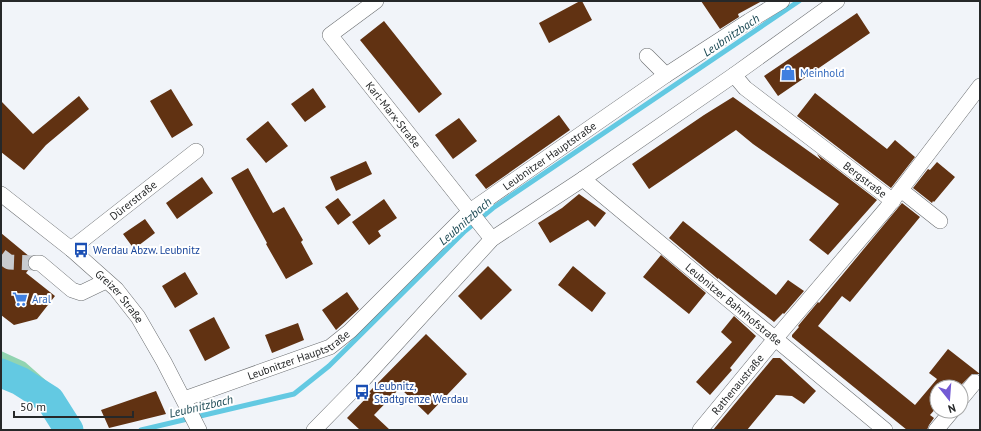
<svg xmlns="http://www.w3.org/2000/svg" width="981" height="431" font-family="'PT Sans',sans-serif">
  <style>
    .green { fill: #91d4b1 }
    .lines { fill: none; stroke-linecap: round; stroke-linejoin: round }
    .stream { stroke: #63c9e2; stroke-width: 5 }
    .river { stroke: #63c9e2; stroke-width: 29 }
    .building { fill: #613212 }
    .minor-tunnel { stroke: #c8cbcf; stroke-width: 15; stroke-dasharray: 15 8; stroke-linecap: butt }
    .minor-casing { stroke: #6b6e71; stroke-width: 16 }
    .minor { stroke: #fff; stroke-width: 15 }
    .labels { text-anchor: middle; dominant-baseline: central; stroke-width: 4; stroke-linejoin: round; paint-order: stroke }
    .shop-label { font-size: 11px; fill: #366cbe; stroke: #fff; text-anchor: start }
    .street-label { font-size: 11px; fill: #262829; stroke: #fff }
    .transit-label { font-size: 11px; fill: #164399; stroke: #fff; text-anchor: start }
    .water-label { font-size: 12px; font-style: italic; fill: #194752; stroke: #fff }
  </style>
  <rect width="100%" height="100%" fill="#f1f4f9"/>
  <!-- green -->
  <path class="green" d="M1 351 25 362 59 392 83 430H59L48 412 27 393 1 382Z"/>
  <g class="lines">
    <!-- stream -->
    <path class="stream" d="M141 430 294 394 329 366 465 231 493 208 799 1"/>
    <!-- river -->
    <path class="river" d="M1 373 20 381 50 400 69 430"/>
  </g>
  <!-- building -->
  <path class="building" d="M580 1H582L592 20 549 43 539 23Z
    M701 1H762L738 14 739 17 720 29Z
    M857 13 870 33 778 96 764 76Z
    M384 21 442 94 419 113 360 40Z
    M313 88 326 107 305 122 291 104Z
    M171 89 193 125 172 138 150 101Z
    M815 93 887 149 895 140 915 157 891 188 797 116Z
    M79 96 89 109 46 145 24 170 1 152V101L33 134Z
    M733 97 821 160 817 154 877 200 828 255 809 240 839 204 753 144 736 130 649 189 632 164 704 115Z
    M559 115 570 130 486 189 475 175Z
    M459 118 477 141 453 159 435 135Z
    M268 121 288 146 266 163 246 139Z
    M366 161 372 174 336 191 330 177Z
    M937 162 955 177 934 202 933 201 932 203 913 188 928 169 930 170Z
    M248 168 273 213 284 207 303 240 301 242 313 264 286 279 266 244 267 243 231 178Z
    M202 177 213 193 177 219 166 203Z
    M579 194 606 213 595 227 588 220 550 243 538 223 562 208Z
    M338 198 351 215 338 225 325 207Z
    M384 199 397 218 378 231 381 236 369 245 352 222Z
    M902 203 920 217 850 302 842 296 818 326 915 405 937 379 929 373 948 349 980 374H972L959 387H937V407L930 415 934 418 929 425 927 430H907L792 337V335L799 327 798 326 818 302 819 303Z
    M145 219 155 233 134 249 123 234Z
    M683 221 776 295 788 280 804 291 784 314 783 313 774 322 718 278V279L669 238Z
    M1 233 30 257 27 263 29 269 26 273 55 296 37 319 14 325 1 315Z
    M661 255 706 293 689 314 643 277Z
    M488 266 512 290 481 320 458 296Z
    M573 266 606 293 592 312 558 285Z
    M185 272 198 294 175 308 162 286Z
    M347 292 359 309 336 330 322 310Z
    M734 316 756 336 730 368 732 370 710 395 696 382 732 342 721 332Z
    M214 317 230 348 205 361 189 330Z
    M298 323 304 340 272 353 265 335Z
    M426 334 467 374 428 415 400 388 374 415 390 430H360L347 418 371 393 369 392Z
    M773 358H780L816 391 804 404 792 396 776 395 747 430H713Z
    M156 391 166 414 109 428 101 410Z"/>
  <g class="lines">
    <!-- minor-tunnel -->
    <path class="minor-tunnel" d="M1 256 9 262 36 263"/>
    <!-- minor casing -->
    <g class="minor-casing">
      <g id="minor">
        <path id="s1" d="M376 1 330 35 492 239"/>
        <path d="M647 56 666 75"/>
        <path id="s2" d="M734 75 745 88 893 201"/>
        <path id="s3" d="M583 179 885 430"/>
        <path d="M901 190 940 221"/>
        <path id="s4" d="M1 194 71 249 116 289 138 317 164 362 199 430"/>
        <path id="s5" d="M71 249 196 151"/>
        <path d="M36 263H40L72 290 81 293 106 281"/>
        <path id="s6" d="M184 399 330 347 350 331 470 211 666 75 749 21 782 1"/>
        <path d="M961 399 975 382"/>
        <path d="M314 430 362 381 492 239 583 179 734 75 837 1"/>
        <path id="s7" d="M700 430 775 339 886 209 980 86"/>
        <path d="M936 430 952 411"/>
      </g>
    </g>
    <!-- minor -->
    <use href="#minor" class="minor"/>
  </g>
  <!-- icons -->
  <defs>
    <g id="shop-bare" transform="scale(1.2)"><path d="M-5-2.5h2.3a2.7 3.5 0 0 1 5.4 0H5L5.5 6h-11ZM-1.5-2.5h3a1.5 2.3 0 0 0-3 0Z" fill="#3f7fe0" stroke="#fff" stroke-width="2.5" paint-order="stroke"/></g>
    <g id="bus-bare" transform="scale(1.2)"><path d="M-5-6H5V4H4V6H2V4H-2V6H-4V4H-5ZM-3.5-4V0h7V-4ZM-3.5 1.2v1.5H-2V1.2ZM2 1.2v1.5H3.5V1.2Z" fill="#1a4fb4" stroke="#fff" stroke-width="2.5" paint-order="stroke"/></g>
    <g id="supermarket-bare" transform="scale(1.2)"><path d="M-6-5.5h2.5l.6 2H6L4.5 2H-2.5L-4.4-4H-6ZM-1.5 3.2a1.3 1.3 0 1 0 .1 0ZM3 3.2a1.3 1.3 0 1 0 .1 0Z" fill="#3f7fe0" stroke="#fff" stroke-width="2.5" paint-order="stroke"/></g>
  </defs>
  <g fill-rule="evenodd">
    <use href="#shop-bare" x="788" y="73"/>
    <use href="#bus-bare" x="81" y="250"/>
    <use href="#supermarket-bare" x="20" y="299"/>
    <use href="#bus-bare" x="362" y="392"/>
  </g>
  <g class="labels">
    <!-- shop labels -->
    <g class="shop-label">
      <text x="800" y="73">Meinhold</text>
      <text x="32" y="299">Aral</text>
    </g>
    <!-- street labels -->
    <g class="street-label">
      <text stroke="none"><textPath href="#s1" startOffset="159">Karl-Marx-Straße</textPath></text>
      <text stroke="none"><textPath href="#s6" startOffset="447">Leubnitzer Hauptstraße</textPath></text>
      <text stroke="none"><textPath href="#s2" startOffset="168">Bergstraße</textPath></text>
      <text stroke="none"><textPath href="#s5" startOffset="79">Dürerstraße</textPath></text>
      <text stroke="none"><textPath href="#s4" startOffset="157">Greizer Straße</textPath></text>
      <text stroke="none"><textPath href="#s3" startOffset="196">Leubnitzer Bahnhofstraße</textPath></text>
      <text stroke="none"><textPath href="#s6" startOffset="123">Leubnitzer Hauptstraße</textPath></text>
      <text stroke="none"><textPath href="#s7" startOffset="59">Rathenaustraße</textPath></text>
    </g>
    <!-- transit labels -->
    <g class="transit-label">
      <text x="93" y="250">Werdau Abzw. Leubnitz</text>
      <text x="374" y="386">Leubnitz,<tspan x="374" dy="13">Stadtgrenze Werdau</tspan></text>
    </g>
    <!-- water labels -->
    <g class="water-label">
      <text transform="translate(731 35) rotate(-34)">Leubnitzbach</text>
      <text transform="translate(465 221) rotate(-41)">Leubnitzbach</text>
      <text transform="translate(201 406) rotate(-13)">Leubnitzbach</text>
    </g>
  </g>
  <!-- border -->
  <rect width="981" height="431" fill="none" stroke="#262829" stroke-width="4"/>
  <!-- north arrow -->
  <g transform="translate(949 399) rotate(163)"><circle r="19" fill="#ffffff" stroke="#a8a9a9"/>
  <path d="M0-3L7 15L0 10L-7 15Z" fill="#735ad4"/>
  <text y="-6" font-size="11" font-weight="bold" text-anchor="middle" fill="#262829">N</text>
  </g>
  <!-- scale -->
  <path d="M14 411v6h119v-6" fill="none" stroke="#262829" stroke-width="2"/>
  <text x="20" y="411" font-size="12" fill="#262829" stroke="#ffffff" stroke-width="3" paint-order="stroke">50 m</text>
</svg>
